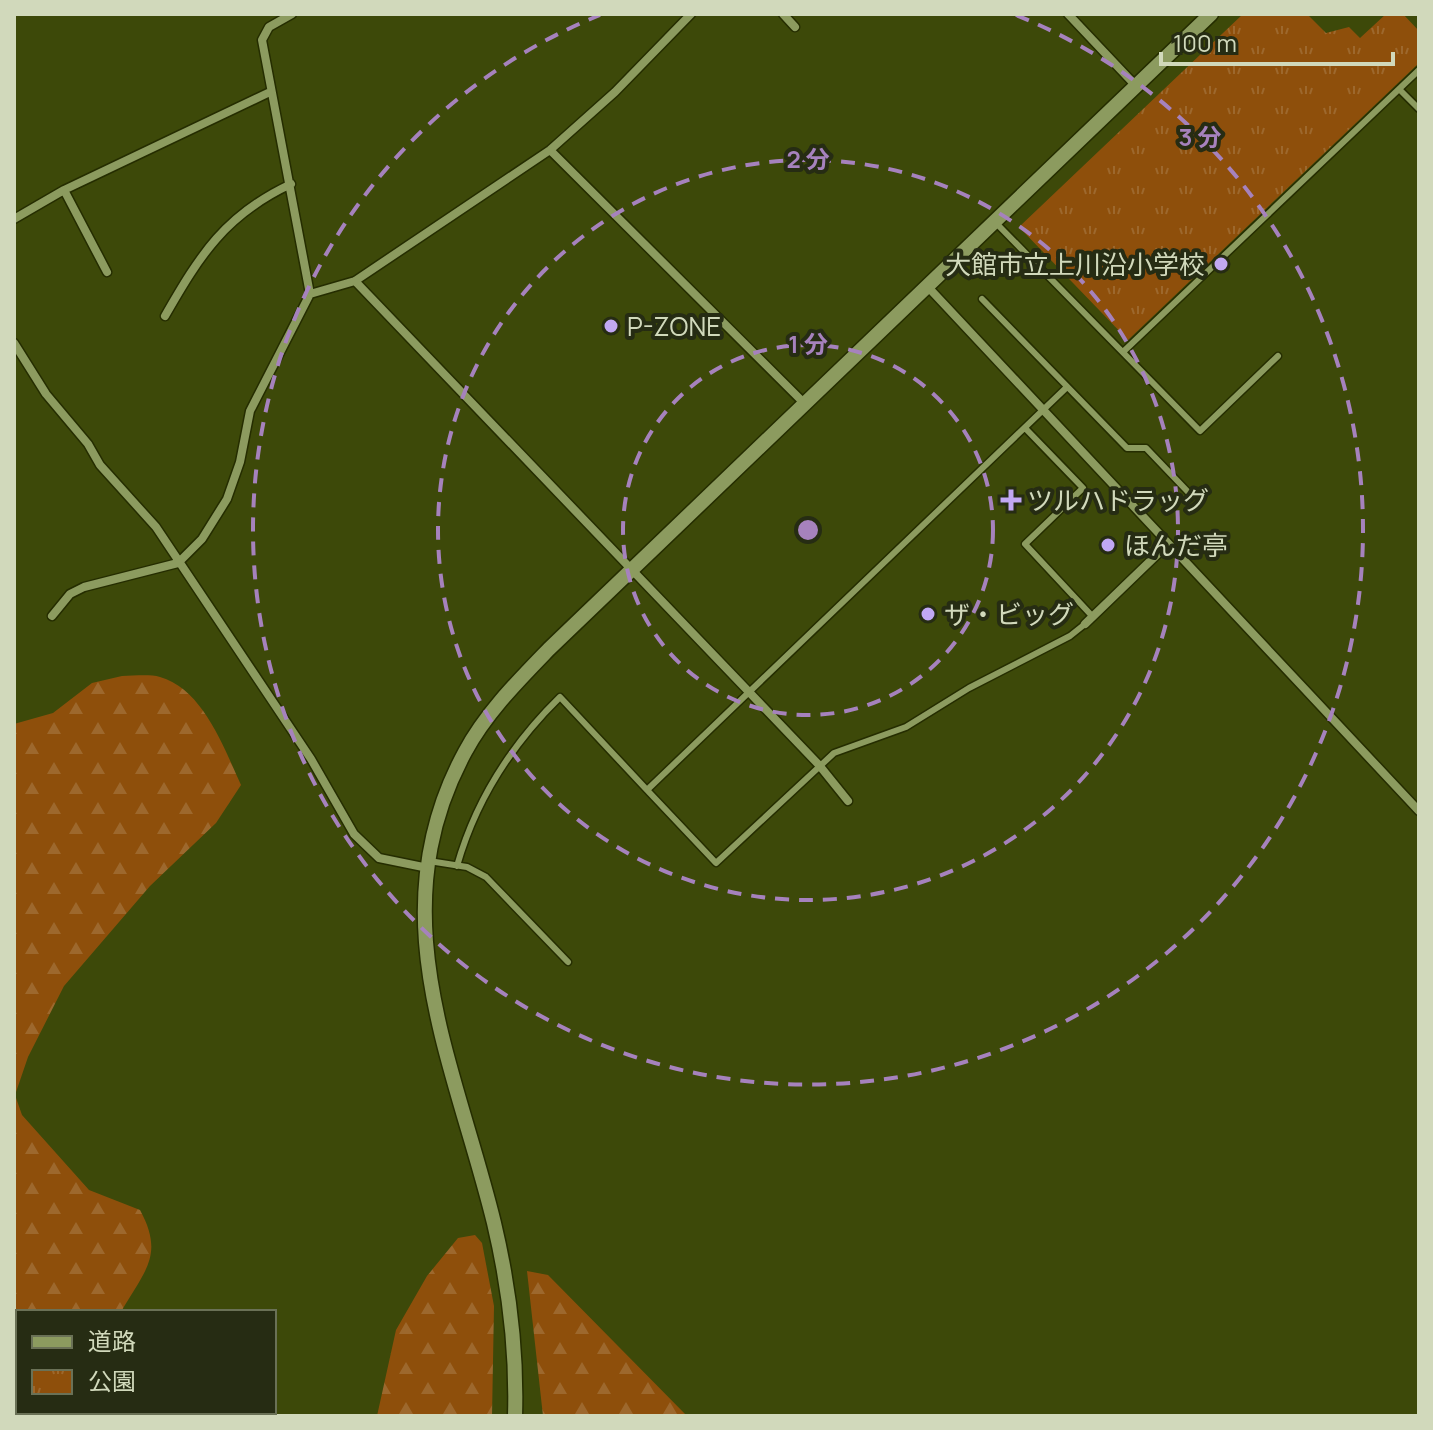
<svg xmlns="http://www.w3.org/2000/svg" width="1433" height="1430" font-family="Manrope,'Noto Sans JP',sans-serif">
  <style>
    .forest { fill: url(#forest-firs) }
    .park { fill: url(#park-tufts) }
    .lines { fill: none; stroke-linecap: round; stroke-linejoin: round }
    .service-casing { stroke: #252d00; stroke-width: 9 }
    .minor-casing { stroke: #252d00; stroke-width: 11 }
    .tertiary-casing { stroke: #252d00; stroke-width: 17 }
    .trunk-casing { stroke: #252d00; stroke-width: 25 }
    .service { stroke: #8c9b5f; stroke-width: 6 }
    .minor { stroke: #8c9b5f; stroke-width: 8 }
    .tertiary { stroke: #8c9b5f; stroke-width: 14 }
    .trunk { stroke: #47a086; stroke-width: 22 }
    .ring { fill: none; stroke: #a682bd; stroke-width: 4; stroke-dasharray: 14 10 }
    .poi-dot { fill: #c1a8f3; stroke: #262c13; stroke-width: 3 }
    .labels { text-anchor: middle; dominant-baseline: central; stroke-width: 8; stroke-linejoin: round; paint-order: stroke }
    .poi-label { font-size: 26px; fill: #d1d9bb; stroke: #262c13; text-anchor: start }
    .centre { fill: #a682bd; stroke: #262c13; stroke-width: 4 }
    .ring-label { font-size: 24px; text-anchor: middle; font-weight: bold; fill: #a682bd; stroke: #262c13; stroke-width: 8; stroke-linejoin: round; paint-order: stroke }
  </style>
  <defs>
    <pattern id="forest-firs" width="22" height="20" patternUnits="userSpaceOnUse" patternTransform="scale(2)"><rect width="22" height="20" fill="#8e4f0b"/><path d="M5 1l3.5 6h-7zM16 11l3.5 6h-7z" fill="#9d682d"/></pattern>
    <pattern id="park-tufts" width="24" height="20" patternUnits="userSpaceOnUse" patternTransform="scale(2)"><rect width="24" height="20" fill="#8e4f0b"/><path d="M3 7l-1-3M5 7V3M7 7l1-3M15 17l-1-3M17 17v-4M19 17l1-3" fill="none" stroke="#9d682d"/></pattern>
  </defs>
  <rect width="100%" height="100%" fill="#3d4909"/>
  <!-- forest -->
  <path class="forest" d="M122 676C134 676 149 674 160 677 203 689 224 748 241 785L216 823 150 886 64 986 28 1057 15 1095 22 1115 89 1190 140 1210C165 1256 144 1271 121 1312H18V1357L14 1347V724L53 713 92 683Z
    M475 1235 482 1243 494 1306 492 1416H377L396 1330 427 1276 458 1238Z
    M527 1271 548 1275 687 1416H543Z"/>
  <!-- park -->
  <path class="park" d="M1243 14H1307L1326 33 1349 27 1360 38 1386 14H1403L1419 31V63L1128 340 1019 227Z"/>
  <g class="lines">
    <!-- service casing -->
    <g class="service-casing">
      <path id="service" d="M1399 89 1419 109
        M996 223 1200 431 1278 356
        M982 299 1127 448H1146L1189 493
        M1123 352 1419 70
        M1025 428 1083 488 1025 544 1093 617
        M647 790 716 863 834 753 906 727 969 688 1070 636 1085 624
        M429 861 467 867 486 877 568 962
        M457 866C476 799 511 745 560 697L647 790 1067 387"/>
    </g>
    <!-- minor casing -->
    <g class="minor-casing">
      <path id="minor" d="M783 14 795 27
        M1068 14 1137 87
        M550 150 805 404
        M64 190 107 272
        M14 219 64 190 270 92
        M355 281 819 765 848 801
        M928 287 1419 811
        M310 294 355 281 550 150 615 92 691 14
        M165 316C200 255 225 215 291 184
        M14 343 46 394 88 444 100 465 156 527 311 759 354 834 379 858 428 868
        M52 616 70 594 84 587 178 563 202 539 227 499 240 462 250 411 310 294 262 40 269 27 292 14
        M1085 624 1168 544"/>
    </g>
    <!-- tertiary casing -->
    <g class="tertiary-casing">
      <path id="tertiary" d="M515 1416C517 1351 509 1286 494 1223 455 1063 377 914 465 752 486 713 518 681 549 649L1211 14"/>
    </g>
    <!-- trunk casing -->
    <g class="trunk-casing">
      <path id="trunk" d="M14 1389 18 1397
        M25 1412 28 1416"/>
    </g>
    <!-- service -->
    <use href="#service" class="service"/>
    <!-- minor -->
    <use href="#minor" class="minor"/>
    <!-- tertiary -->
    <use href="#tertiary" class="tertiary"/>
    <!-- trunk -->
    <use href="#trunk" class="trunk"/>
  </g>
  <!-- distance rings -->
  <g class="ring">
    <circle cx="808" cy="530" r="185"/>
    <circle cx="808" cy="530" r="370"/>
    <path d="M1016 15A555 555 0 1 1 600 15"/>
  </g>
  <!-- markers -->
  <g class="poi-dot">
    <circle cx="1221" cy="264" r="8"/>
    <circle cx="611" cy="326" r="8"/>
    <path d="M1007 488h8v8h8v8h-8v8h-8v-8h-8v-8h8z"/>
    <circle cx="1108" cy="545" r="8"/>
    <circle cx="928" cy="614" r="8"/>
  </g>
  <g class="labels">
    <!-- poi labels -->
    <g class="poi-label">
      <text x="1205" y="264" text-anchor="end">大館市立上川沿小学校</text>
      <text x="627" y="326">P-ZONE</text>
      <text x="1027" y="500">ツルハドラッグ</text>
      <text x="1124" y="545">ほんだ亭</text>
      <text x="944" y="614">ザ・ビッグ</text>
    </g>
  </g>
  <circle cx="808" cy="530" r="12" class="centre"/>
  <g class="ring-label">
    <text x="1200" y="146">3 分</text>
    <text x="808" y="168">2 分</text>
    <text x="808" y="353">1 分</text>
  </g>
  <!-- border -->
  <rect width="1433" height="1430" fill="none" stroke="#d1d9bb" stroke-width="32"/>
  <!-- legend -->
  <rect x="16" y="1310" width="260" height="104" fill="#262c13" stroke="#6a7156" stroke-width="2"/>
  <rect x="32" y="1336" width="40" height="12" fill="#8c9b5f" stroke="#6a7156" stroke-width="2"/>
  <text x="88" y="1350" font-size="24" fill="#d1d9bb">道路</text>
  <rect x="32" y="1370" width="40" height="24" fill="url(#park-tufts)" stroke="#6a7156" stroke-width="2"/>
  <text x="88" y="1390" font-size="24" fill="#d1d9bb">公園</text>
  <!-- scale -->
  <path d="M1161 52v12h232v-12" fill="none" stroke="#d1d9bb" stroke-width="4"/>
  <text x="1173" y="52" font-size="24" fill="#d1d9bb" stroke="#262c13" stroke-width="6" paint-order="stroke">100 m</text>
</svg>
